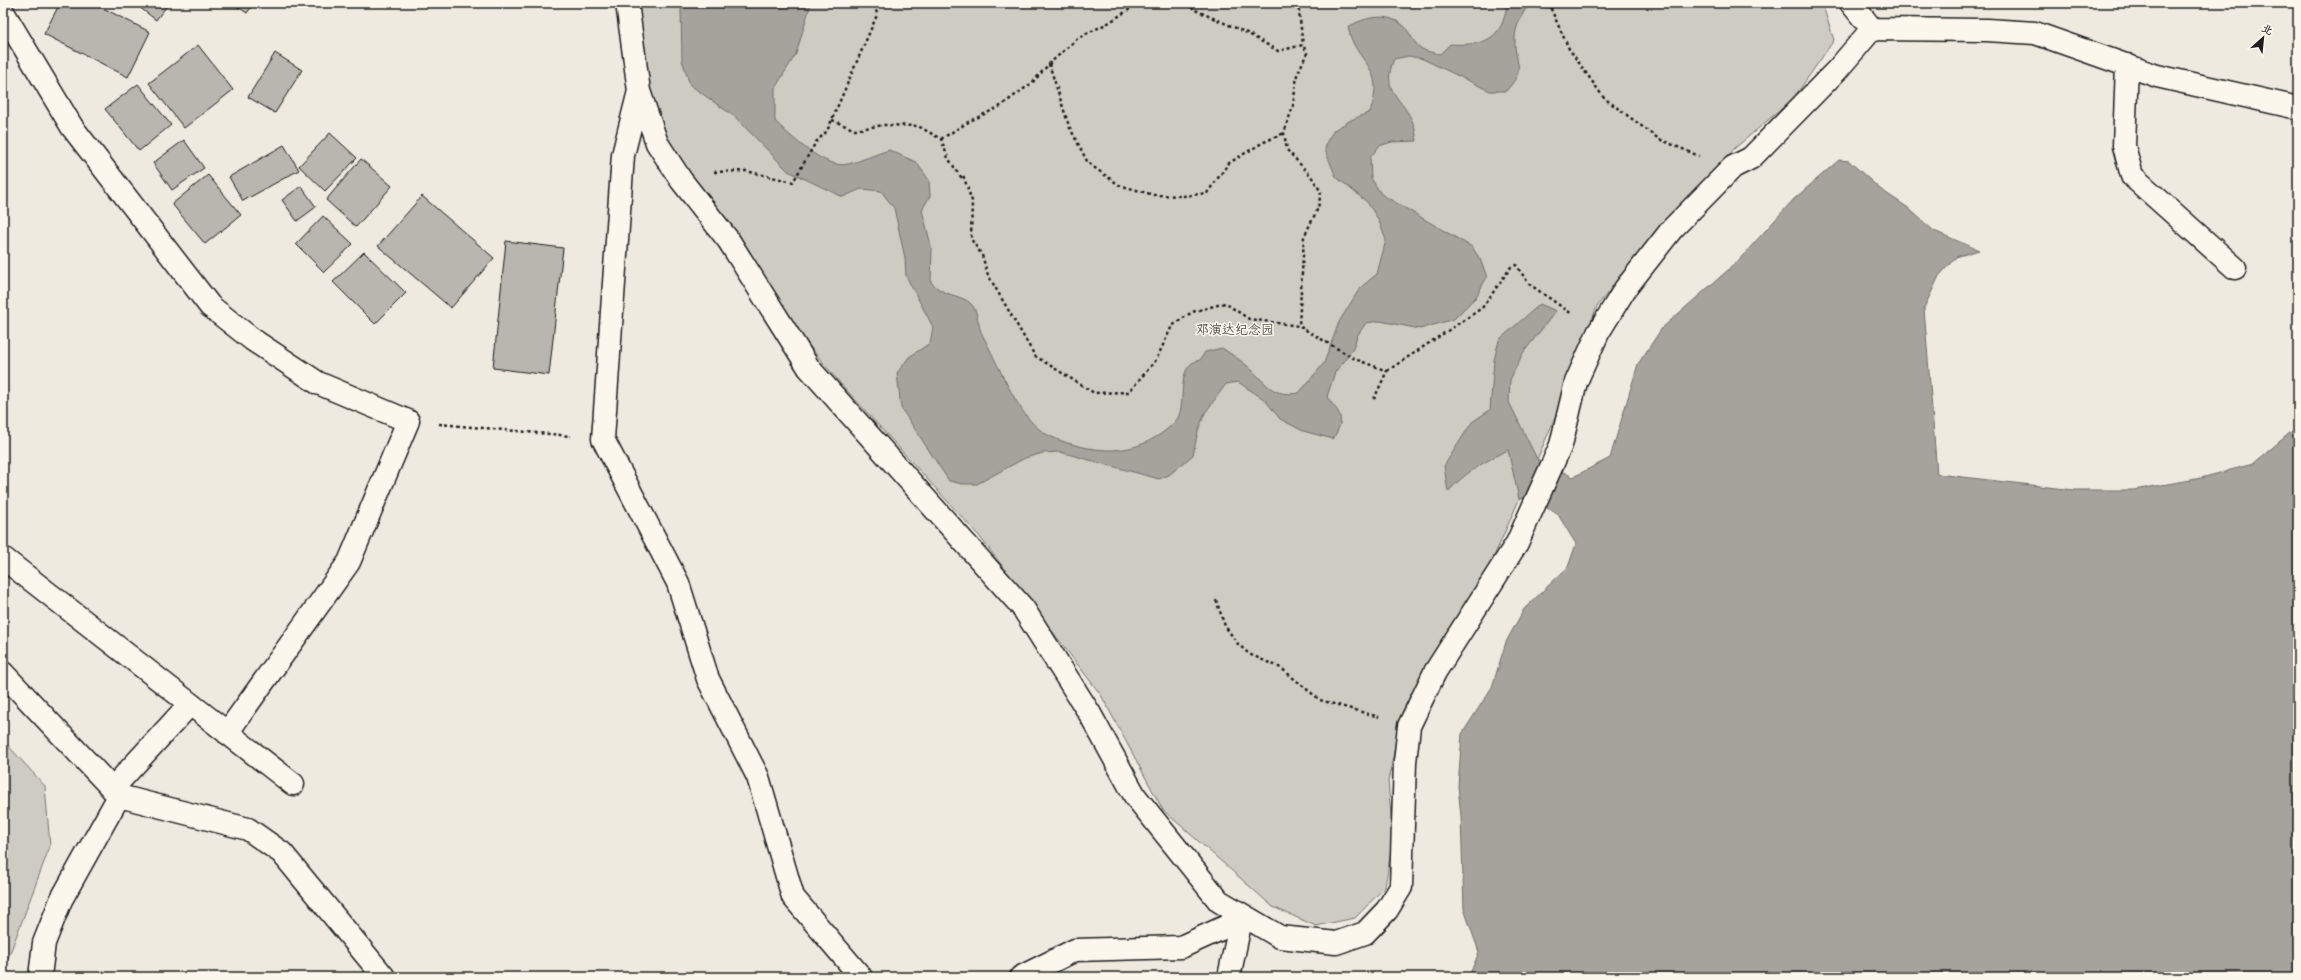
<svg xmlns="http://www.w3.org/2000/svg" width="2301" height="980" font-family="'Indie Flower','LXGW WenKai TC',sans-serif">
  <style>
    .green { fill: #ceccc2; stroke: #75746f }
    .water { fill: #a6a39d; stroke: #6f6d69 }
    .building { fill: #b9b6af; stroke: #1c1c1c }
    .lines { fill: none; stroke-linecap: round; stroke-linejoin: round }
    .street-casing { stroke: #1c1c1c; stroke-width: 25 }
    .path { stroke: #1c1c1c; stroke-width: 2.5; stroke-dasharray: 3 3; stroke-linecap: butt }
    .street { stroke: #fbf7ec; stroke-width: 22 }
    .labels { text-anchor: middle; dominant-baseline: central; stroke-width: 3; stroke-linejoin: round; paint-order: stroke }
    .park-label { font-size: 13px; fill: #51514e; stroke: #fbf7ec }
  </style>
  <rect width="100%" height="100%" fill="#eeeadf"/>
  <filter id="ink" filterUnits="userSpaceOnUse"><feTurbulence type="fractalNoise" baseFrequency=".025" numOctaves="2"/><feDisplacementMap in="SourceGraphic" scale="8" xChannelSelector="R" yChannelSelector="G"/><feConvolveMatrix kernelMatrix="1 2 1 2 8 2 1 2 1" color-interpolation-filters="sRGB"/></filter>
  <g filter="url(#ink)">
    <!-- green -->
    <path class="green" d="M631 3H1822L1834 40 1793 99 1735 148 1641 251 1597 306 1549 432 1488 570 1439 645 1403 711 1388 781 1393 839 1385 887 1355 918 1316 926 1273 907 1163 810 1101 695 980 537 840 383 786 318 706 201 658 124 639 50Z
      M3 740 45 786 50 846 3 972Z"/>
    <!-- water -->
    <path class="water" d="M684 3H811L796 54 775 88V121C790 136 826 170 848 164 862 161 875 154 889 150L916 162 929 180 930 196 922 210 932 249 931 282C944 297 960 294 970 303 979 310 977 326 983 336 997 362 1016 411 1039 429 1051 440 1080 447 1095 449 1127 453 1151 445 1175 422 1189 408 1173 364 1200 360L1205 352 1222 348C1231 354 1242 361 1250 368 1267 385 1273 397 1299 393L1324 363 1339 322 1360 288 1377 274 1386 240 1378 219 1367 202 1336 177 1325 150 1327 141 1334 130 1351 120 1370 112C1387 64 1355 65 1348 27 1365 17 1388 11 1405 27 1410 33 1415 45 1422 49 1427 52 1435 53 1440 54L1450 44C1484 46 1503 40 1507 3H1529C1522 16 1515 25 1515 40 1514 65 1528 67 1506 91H1490L1423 59 1409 56 1394 59C1380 93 1403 97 1413 123 1415 128 1416 135 1417 141L1392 142 1379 146 1370 158 1371 178 1381 194 1472 247 1480 259 1487 277 1476 297 1454 319 1420 329 1380 321 1366 323 1357 336 1353 349 1343 363 1335 372 1327 397C1341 415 1346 417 1333 439L1303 431 1280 419 1265 400 1238 382 1226 384 1205 413 1198 431 1193 455 1169 475 1159 479 1060 452 1043 453 1025 458 977 484H962L949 481 901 408 897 373 909 357 930 343 933 327 906 276 905 258 894 208 881 191 861 189 843 197 788 171 735 117 690 85 682 60 681 10Z
      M1839 160 1849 161 1880 189 1907 207 1934 231 1979 250 1956 257 1939 276 1924 308 1937 474 2074 490H2134L2201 478 2253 464 2298 426V977H1464L1470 974 1479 952 1464 909 1461 816 1458 786 1462 734 1492 687 1506 642 1524 609 1568 567 1576 544 1557 513 1527 498 1519 499 1508 450C1486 461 1465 472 1448 492L1444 466 1472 422 1490 410 1494 360 1499 340 1540 304 1556 311 1523 353 1510 380 1509 402 1537 459 1573 477 1610 458 1638 364 1662 328 1736 263 1794 199Z"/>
    <!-- building -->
    <path class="building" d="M60 3H93L150 32 128 77 44 34Z
      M134 3H169L156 20Z
      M232 3H254L247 13Z
      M198 45 233 90 184 128 149 83Z
      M275 53 302 70 275 113 248 97Z
      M138 84 171 125 139 151 105 109Z
      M330 133 357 158 325 191 299 166Z
      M184 140 204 168 172 190 153 163Z
      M284 145 299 170 243 201 229 177Z
      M361 159 392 186 356 227 326 200Z
      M208 175 241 215 205 244 172 204Z
      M301 186 316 207 297 221 282 200Z
      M422 196 494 258 451 308 378 246Z
      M323 216 353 244 324 272 296 244Z
      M506 241 563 248 549 375 493 368Z
      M364 252 406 293 375 324 333 282Z"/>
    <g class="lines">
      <!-- street casing -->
      <g class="street-casing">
        <path id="street" d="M627 3 639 91 657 143 681 180 729 241 809 368 1023 608 1090 714 1135 796 1219 901 1280 937 1336 943 1365 933 1387 910 1401 887 1405 762 1409 726 1435 672 1517 543 1561 445 1576 382 1598 333 1625 289 1672 229 1733 167 1751 158 1837 70 1872 29 1987 30 2035 33 2157 76 2298 108
          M1851 3 1872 29
          M3 12 72 127 210 306 253 340 318 383 408 421 349 562 227 733
          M2127 65 2124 146 2132 176 2235 268
          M639 91 623 155 603 439 678 583 708 679 758 777 793 897 861 977
          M3 558 293 784
          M3 673 119 796 61 900 44 943 40 977
          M112 789 190 704
          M119 796 248 829 282 853 384 977
          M1021 977 1075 950 1181 947 1225 927 1242 915
          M1229 977 1242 915"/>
      </g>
      <!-- path -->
      <path class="path" d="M1186 3 1195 10 1247 33 1278 51 1303 45 1307 53 1297 75 1293 106 1284 133 1287 150 1311 176 1321 192 1318 208 1304 237 1299 326
        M1298 3 1303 45
        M1540 3 1551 9 1569 49 1604 98 1659 139 1699 156
        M1551 9 1552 3
        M1049 64 1069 126 1088 163 1119 185 1154 195 1183 196 1207 193 1229 163 1262 143 1284 133
        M832 120 855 130 883 125 918 126 941 139 948 158 961 177 963 175 972 201 971 239 982 255 988 275 1035 356 1094 393 1129 392 1156 360 1172 326 1192 312 1225 303 1249 319 1299 326 1355 359 1387 371 1373 401
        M941 139 970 121 999 107 1032 83 1049 64 1078 38 1110 22 1139 3
        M714 172 746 171 793 182 816 142 827 131 877 15 875 3
        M1387 371 1482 308 1511 267 1516 265 1529 284 1572 314
        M439 424 571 436
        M1216 600 1225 626 1238 644 1249 654 1281 668 1320 700 1379 717"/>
      <!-- street -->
      <use href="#street" class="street"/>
    </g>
  </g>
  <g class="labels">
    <!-- park labels -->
    <g class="park-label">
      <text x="1235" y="330">邓演达纪念园</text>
    </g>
  </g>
  <!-- margin -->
  <rect width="2301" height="980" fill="none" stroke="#fbf7ec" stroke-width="16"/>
  <rect x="8" y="8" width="2285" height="964" fill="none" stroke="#1c1c1c" stroke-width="1.5" filter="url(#ink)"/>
  <!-- north arrow -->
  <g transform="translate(2263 38) rotate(27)" stroke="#fbf7ec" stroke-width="3" paint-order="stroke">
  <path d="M0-3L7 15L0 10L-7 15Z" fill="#1c1c1c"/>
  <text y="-6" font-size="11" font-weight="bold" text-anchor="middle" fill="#1c1c1c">北</text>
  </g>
</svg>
